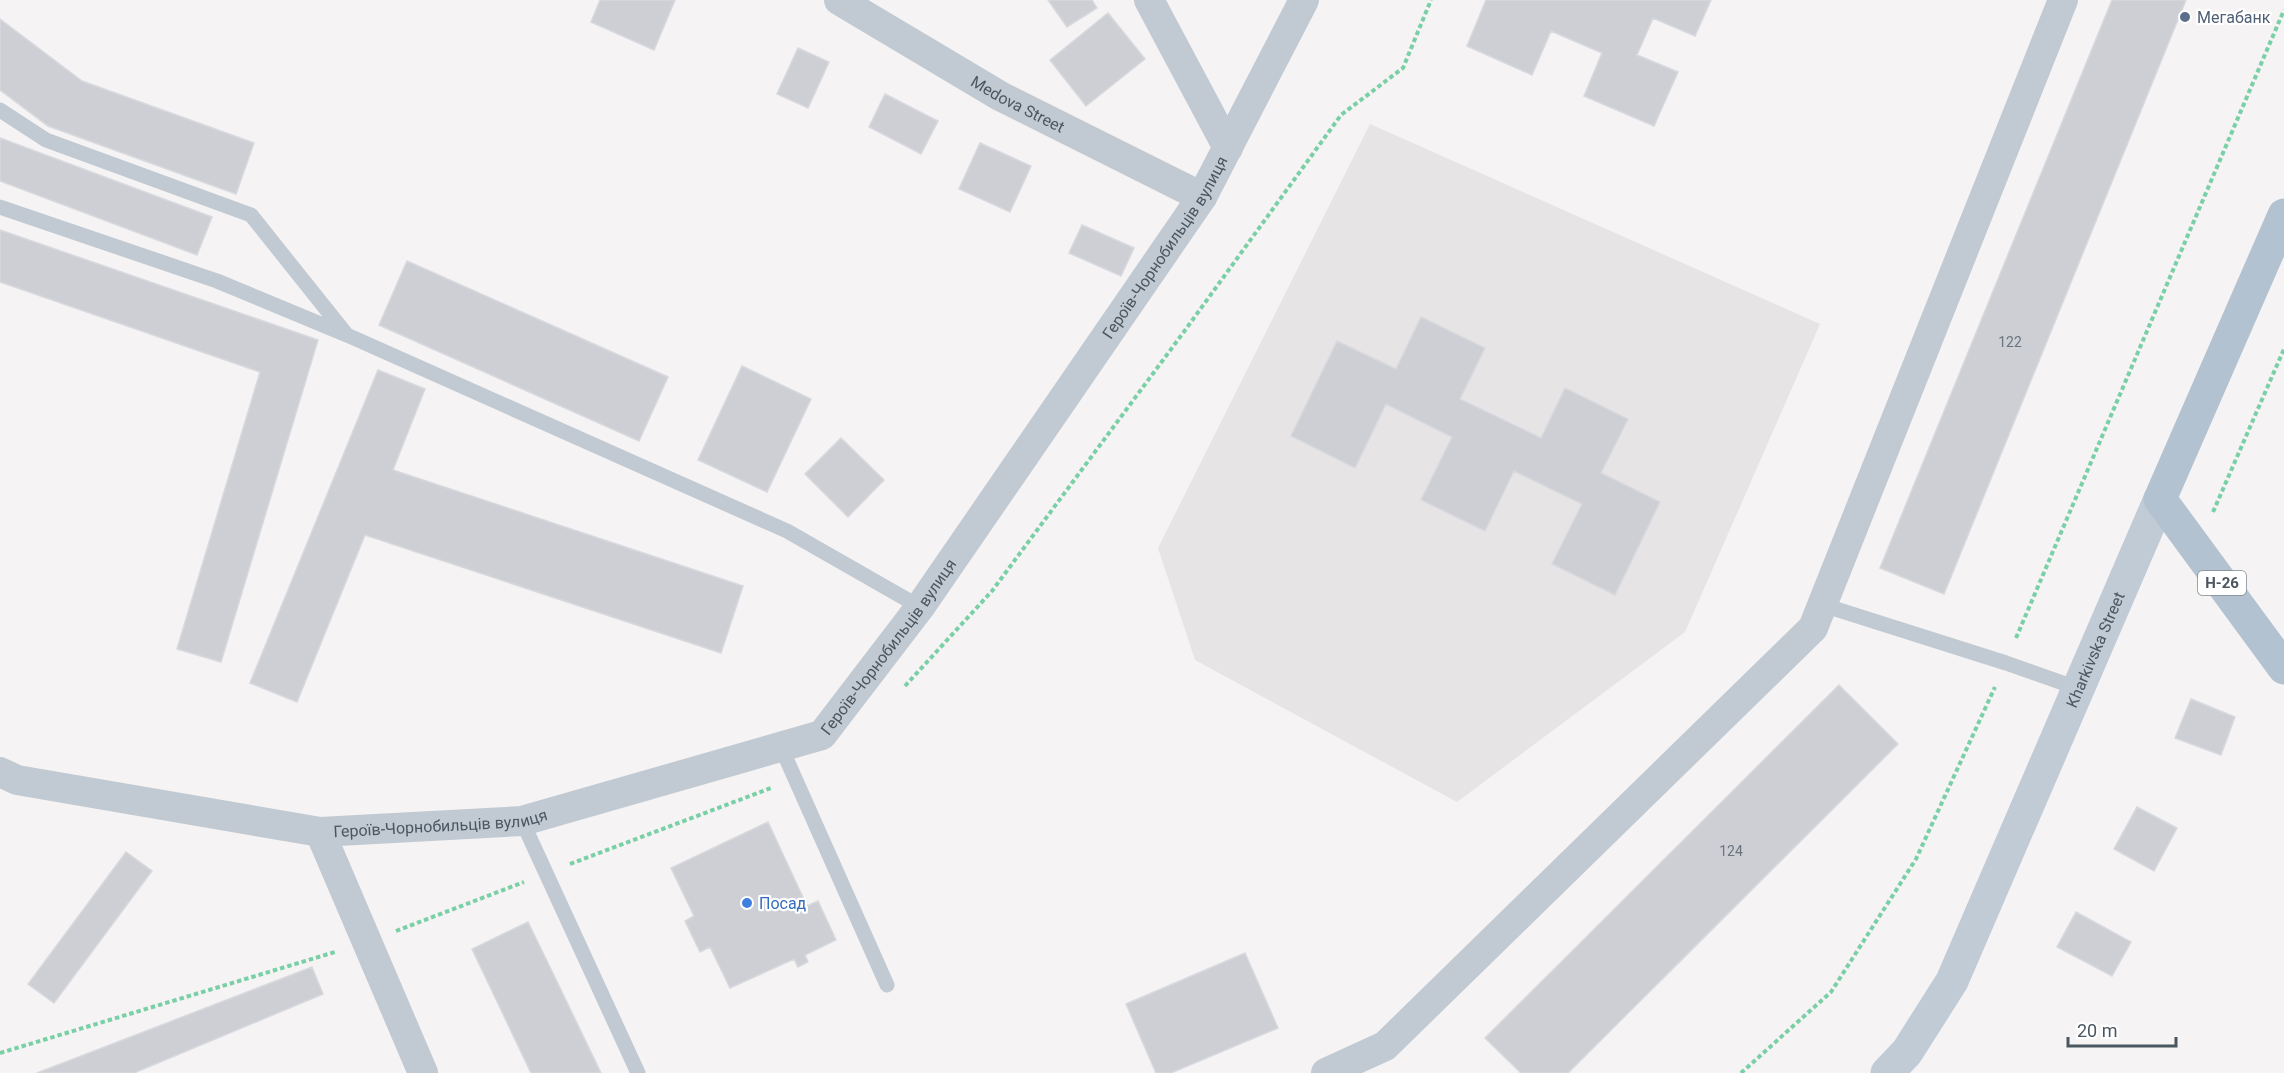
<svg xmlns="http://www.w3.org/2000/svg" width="2284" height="1073" font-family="Roboto,sans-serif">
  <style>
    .education { fill: #e6e4e5 }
    .building { fill: #cdcfd5; stroke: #d7d9de; stroke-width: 1.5 }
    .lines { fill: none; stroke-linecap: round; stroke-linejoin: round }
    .path { stroke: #7ad0a6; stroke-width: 4; stroke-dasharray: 4.5 3; stroke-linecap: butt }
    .lane { stroke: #c1cad2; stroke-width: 15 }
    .street { stroke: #c1cad2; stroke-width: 30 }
    .secondary { stroke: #c1cbd6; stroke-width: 33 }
    .primary { stroke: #b3c2d1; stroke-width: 33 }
    .service-dot { fill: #5c6f8a; stroke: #fff; stroke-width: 2 }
    .shop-dot { fill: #3f7fe0; stroke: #fff; stroke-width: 2 }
    .labels { text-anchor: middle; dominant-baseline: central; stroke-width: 4.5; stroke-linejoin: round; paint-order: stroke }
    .number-label { font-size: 14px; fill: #6b747e }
    .shield { fill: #fff; stroke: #808990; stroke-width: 1.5 }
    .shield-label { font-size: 15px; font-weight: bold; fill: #4a5661 }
    .service-label { font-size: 16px; fill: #4e5e75; stroke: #fff; text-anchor: start }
    .street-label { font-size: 16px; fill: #4a5661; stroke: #fff }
    .shop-label { font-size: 16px; fill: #366cbe; stroke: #fff; text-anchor: start }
  </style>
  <rect width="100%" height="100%" fill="#f5f3f3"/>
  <!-- education -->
  <path class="education" d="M1370 124 1820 324 1685 632 1457 802 1195 660 1158 548Z"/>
  <!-- building -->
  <path class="building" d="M600 0H675L654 50 591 22Z
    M1048 0H1092L1097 8 1067 27Z
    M1486 0H1711L1695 36 1653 18 1637 55 1678 72 1654 126 1584 96 1602 53 1551 31 1532 75 1467 46Z
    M2112 0H2186L1944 594 1880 568Z
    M1108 13 1145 59 1086 106 1050 60Z
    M0 19 82 81 254 143 236 194 48 126 0 90Z
    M798 48 829 62 808 108 777 94Z
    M885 94 938 121 921 154 869 127Z
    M0 138 212 217 197 255 0 181Z
    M980 143 1031 166 1010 212 959 189Z
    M1082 225 1134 248 1121 276 1069 253Z
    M0 230 318 340 221 662 177 649 260 372 0 282Z
    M407 261 668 377 639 441 379 325Z
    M1421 317 1485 348 1460 399 1541 438 1565 388 1628 419 1601 473 1660 502 1615 595 1552 564 1582 504 1514 471 1485 531 1421 500 1452 437 1386 404 1355 468 1291 436 1337 341 1396 369Z
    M742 366 811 399 767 492 698 460Z
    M378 370 425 389 393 470 743 586 721 653 365 535 297 702 250 683Z
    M841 438 884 480 848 517 805 474Z
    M1839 685 1898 744 1568 1073H1521L1485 1038Z
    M2191 699 2235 717 2221 755 2175 738Z
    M2137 807 2177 828 2154 871 2114 849Z
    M768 822 807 906 818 901 836 940 805 955 808 962 798 967 794 959 730 988 710 947 700 952 685 921 694 916 671 868Z
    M126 852 152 871 54 1003 28 984Z
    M2076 912 2131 942 2112 976 2057 947Z
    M528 922 548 963 601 1073H531L472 949Z
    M1245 953 1278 1028 1171 1073H1156L1126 1004Z
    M312 967 323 994 134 1073H37Z"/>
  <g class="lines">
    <!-- path -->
    <path class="path" d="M2213 512 2284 349
      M2016 638 2284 10
      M905 686 992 591 1183 333 1341 115 1403 68 1431 0
      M570 864 771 788
      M396 931 524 882
      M0 1053 335 952
      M1741 1073 1831 992 1916 859 1995 687"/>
    <!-- lane -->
    <path class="lane" d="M0 110 46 140 251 215 346 334
      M0 207 217 281 347 335 787 531 920 607
      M1823 605 2006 663 2077 688
      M781 747 887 985
      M522 821 638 1073"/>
    <!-- street -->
    <g class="street">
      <path id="s1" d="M839 0 1000 96 1202 197"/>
      <path d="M1149 0 1228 148"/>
      <path id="s2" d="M0 772 17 780 320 832 522 821 822 735 920 607 1202 197 1304 0"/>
      <path d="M320 832 423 1073"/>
      <path d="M1326 1073 1385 1046 1813 628 2063 0"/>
    </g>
    <!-- secondary -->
    <path class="secondary" id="s3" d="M1887 1073 1907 1052 1952 981 2160 499"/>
    <!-- primary -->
    <path class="primary" d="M2284 215 2160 499 2284 668"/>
  </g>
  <!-- markers -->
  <circle class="service-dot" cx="2185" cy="17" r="6"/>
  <circle class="shop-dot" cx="747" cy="903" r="6"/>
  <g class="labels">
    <!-- number labels -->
    <g class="number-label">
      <text x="2010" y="342">122</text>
      <text x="1731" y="851">124</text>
    </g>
    <!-- shield labels -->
    <rect class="shield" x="2198" y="571" width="48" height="24" rx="4.5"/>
    <g class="shield-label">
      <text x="2222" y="583">Н-26</text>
    </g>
    <!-- service labels -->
    <g class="service-label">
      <text x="2197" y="17">Мегабанк</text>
    </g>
    <!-- street labels -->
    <g class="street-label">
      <text stroke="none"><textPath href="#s1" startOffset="207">Medova Street</textPath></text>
      <text stroke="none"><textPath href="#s2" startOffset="1437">Героїв-Чорнобильців вулиця</textPath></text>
      <text stroke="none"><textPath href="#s2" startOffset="951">Героїв-Чорнобильців вулиця</textPath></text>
      <text stroke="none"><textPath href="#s3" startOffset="474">Kharkivska Street</textPath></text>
      <text stroke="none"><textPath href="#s2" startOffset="447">Героїв-Чорнобильців вулиця</textPath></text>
    </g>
    <!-- shop labels -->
    <g class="shop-label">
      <text x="759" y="903">Посад</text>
    </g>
  </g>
  <!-- scale -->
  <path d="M2068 1037v9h108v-9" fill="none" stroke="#4a5661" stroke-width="3"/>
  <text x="2077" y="1037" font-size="18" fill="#4a5661" stroke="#ffffff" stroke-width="4.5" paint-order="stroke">20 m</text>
</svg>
